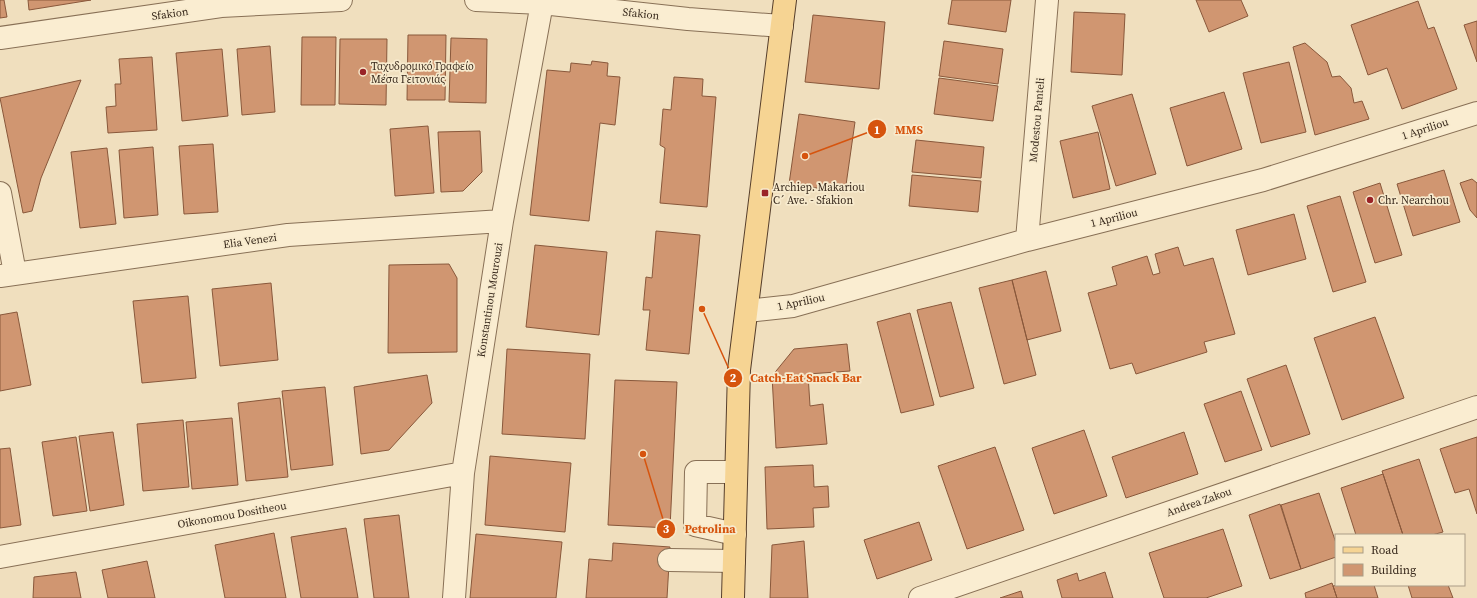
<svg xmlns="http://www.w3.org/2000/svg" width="1477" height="598" font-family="'Source Serif 4',serif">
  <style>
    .building { fill: #d09671; stroke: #89583b }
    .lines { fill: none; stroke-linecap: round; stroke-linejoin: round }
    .minor-casing { stroke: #887056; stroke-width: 24 }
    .major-casing { stroke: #563e2b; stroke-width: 24 }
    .minor { stroke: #faedd1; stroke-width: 22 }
    .major { stroke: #f6d493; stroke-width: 22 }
    .poi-dot { fill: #9a2327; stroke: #f7eacd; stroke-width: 1.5 }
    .labels { text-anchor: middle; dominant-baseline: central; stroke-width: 3.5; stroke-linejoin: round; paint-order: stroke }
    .street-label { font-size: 11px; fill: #37281b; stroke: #f7eacd }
    .poi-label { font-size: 11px; fill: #37281b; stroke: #f7eacd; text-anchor: start }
    .leader { fill: none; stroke: #d6540e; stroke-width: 1.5 }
    .callout-dot { fill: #d6540e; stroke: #f7eacd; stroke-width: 1.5 }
    .mark-label { font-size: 12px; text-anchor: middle; font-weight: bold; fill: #fff }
    .callout-label { font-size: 12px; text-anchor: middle; font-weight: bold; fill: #d6540e; stroke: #f7eacd; stroke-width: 3.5; stroke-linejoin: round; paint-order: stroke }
  </style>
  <rect width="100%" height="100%" fill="#f0dfbe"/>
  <!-- building -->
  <path class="building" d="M0 0H4L7 17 0 18Z
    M28 0H91L29 10Z
    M952 0H1011L1006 32 948 24Z
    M1196 0H1241L1248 16 1209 32Z
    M1418 1 1428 29 1434 27 1457 89 1402 109 1387 68 1368 75 1351 25Z
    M1074 12 1125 14 1122 75 1071 72Z
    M813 15 885 22 879 89 805 82Z
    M1477 21V62L1464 25Z
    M408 35H446L445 100H407Z
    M302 37H336L335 105H301Z
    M451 38 487 39 486 103 449 102Z
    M340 39H387L386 105 339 104Z
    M944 41 1003 49 998 84 939 76Z
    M1305 43 1327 62 1332 77 1340 76 1351 88 1354 103 1362 101 1369 119 1315 135 1293 47Z
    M270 46 275 112 242 115 237 49Z
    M222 49 228 116 182 121 176 53Z
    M152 57 157 130 108 133 106 107 116 106 115 84H121L119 59Z
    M592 61 608 63 607 76 620 77 615 125 600 123 589 221 530 215 547 70 570 72 571 63 591 65Z
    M1289 62 1306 132 1261 143 1243 73Z
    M674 77 703 79 702 96 716 97 707 207 660 203 665 148 660 145 663 109 671 110Z
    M939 78 998 86 993 121 934 114Z
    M81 80 41 178 32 211 23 213 0 98Z
    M1224 92 1242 149 1187 166 1170 108Z
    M1132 94 1156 174 1116 186 1092 106Z
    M799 114 855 122 845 192 789 184Z
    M428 126 434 193 395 196 390 129Z
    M480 131 482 172 463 191 441 192 438 132Z
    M1098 132 1110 189 1073 198 1060 141Z
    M916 140 984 147 981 178 912 172Z
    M213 144 218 212 184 214 179 146Z
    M153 147 158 215 124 218 119 150Z
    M107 148 116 224 80 228 71 152Z
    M1444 170 1460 222 1413 236 1397 184Z
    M912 175 981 181 978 212 909 206Z
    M1472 179 1477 183V218L1470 210 1460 183Z
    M1380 183 1402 255 1375 263 1353 192Z
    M1340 196 1366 282 1333 292 1307 206Z
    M1294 214 1306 259 1248 275 1236 230Z
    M656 231 700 235 689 354 646 350 650 310H643L646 277 652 278Z
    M535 245 607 252 599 335 526 327Z
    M1178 247 1184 266 1213 258 1235 334 1204 342 1207 352 1136 374 1132 363 1110 369 1088 293 1117 285 1112 267 1147 256 1153 275 1160 273 1155 254Z
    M449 264 457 278V352L388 353 389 265Z
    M1046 271 1061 331 1027 340 1012 280Z
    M1012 280 1036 375 1004 384 979 288Z
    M271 283 278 360 220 366 212 289Z
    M188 296 196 378 142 383 133 301Z
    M951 302 974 388 940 397 917 310Z
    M17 312 31 385 0 391V315Z
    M910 313 934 405 901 413 877 322Z
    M1375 317 1404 398 1342 420 1314 338Z
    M847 344 850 371 808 374 810 406 823 404 827 444 776 448 772 376 794 349Z
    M507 349 590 354 585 439 502 434Z
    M1286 365 1310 434 1271 447 1247 379Z
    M427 375 432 403 389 450 361 454 354 387Z
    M615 380 677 382 670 528 608 525Z
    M325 387 333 465 291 470 282 391Z
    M1241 391 1262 450 1225 462 1204 404Z
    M280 398 288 477 246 481 238 403Z
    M232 418 238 485 192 489 186 422Z
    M183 420 189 487 143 491 137 424Z
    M1084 430 1107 496 1054 514 1032 448Z
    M113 432 124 505 90 511 79 436Z
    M1184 432 1198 474 1126 498 1112 457Z
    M76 437 87 511 53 516 42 442Z
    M1477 437V514L1469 489 1455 493 1440 449Z
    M995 447 1024 530 967 549 938 466Z
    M10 448 21 525 0 528V449Z
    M490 456 571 463 565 532 485 525Z
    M1419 459 1443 532 1432 535H1403L1382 471Z
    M813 465 814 487 828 486 829 507 813 508 814 527 767 529 765 467Z
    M1383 474 1403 535H1356L1341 488Z
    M1319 493 1336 543V557L1301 569 1281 505Z
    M1280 504 1301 569 1270 579 1249 515Z
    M399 515 409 598H374L364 519Z
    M919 522 932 560 877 579 864 540Z
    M346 528 358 598H301L291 537Z
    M1223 529 1242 586 1206 598H1164L1149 553Z
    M274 533 286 598H225L215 545Z
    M476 534 562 542 556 598H470Z
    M804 541 808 598H770L772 545Z
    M613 543 670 547 667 598H586L589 559 612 561Z
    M147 561 155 598H108L102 570Z
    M76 572 81 598H33L34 577Z
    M1105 572 1113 598H1062L1057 580 1077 573 1079 581Z
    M1332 583 1337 598H1306L1305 593Z
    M1337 585H1374L1378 598H1337L1333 586Z
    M1408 585H1448L1453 598H1412Z
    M1021 591 1023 598H1000Z"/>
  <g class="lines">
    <!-- minor casing -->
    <g class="minor-casing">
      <path id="minor" d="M476 0 542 3 688 19 782 26
        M0 38 221 6 341 0
        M0 193 15 273
        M1027 240 1047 0
        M0 276 288 235 502 221
        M747 311 793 306 1027 240 1263 180 1477 113
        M735 534 695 525 696 472H736
        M0 557 463 473
        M669 560 734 561
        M454 598 463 473 502 221 542 3
        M920 598 1477 407"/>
    </g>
    <!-- major casing -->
    <g class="major-casing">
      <path id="major" d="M733 598 739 370 785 0"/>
    </g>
    <!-- minor -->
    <use href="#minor" class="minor"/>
    <!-- major -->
    <use href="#major" class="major"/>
  </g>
  <!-- markers -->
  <g class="poi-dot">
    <circle cx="363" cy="72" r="4"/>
    <rect x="761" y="189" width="8" height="8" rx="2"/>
    <circle cx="1370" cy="200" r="4"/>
  </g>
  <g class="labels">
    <!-- street labels -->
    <g class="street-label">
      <text transform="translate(170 14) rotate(-8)">Sfakion</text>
      <text transform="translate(641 14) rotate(6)">Sfakion</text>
      <text transform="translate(1037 120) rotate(-85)">Modestou Panteli</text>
      <text transform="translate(1425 129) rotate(-18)">1 Apriliou</text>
      <text transform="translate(1114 218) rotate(-14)">1 Apriliou</text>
      <text transform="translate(250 241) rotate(-8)">Elia Venezi</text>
      <text transform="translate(490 300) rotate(-81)">Konstantinou Mourouzi</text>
      <text transform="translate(801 302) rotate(-12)">1 Apriliou</text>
      <text transform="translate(1199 502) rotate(-19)">Andrea Zakou</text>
      <text transform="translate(232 515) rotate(-10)">Oikonomou Dositheou</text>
    </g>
    <!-- poi labels -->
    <g class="poi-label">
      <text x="371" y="66">Ταχυδρομικό Γραφείο<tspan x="371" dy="13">Μέσα Γειτονιάς</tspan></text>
      <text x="773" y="187">Archiep. Makariou<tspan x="773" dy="13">C´ Ave. - Sfakion</tspan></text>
      <text x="1378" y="200">Chr. Nearchou</text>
    </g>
  </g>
  <!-- callouts -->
  <path class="leader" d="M805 156L877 129M702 309L733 378M643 454L666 529"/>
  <g class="callout-dot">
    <circle cx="805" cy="156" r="4"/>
    <circle cx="702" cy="309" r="4"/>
    <circle cx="643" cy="454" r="4"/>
    <circle cx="877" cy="129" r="10"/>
    <circle cx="733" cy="378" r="10"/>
    <circle cx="666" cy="529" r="10"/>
  </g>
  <g class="mark-label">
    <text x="877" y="134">1</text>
    <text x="733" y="382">2</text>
    <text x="666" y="533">3</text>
  </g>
  <g class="callout-label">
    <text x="909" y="134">MMS</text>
    <text x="806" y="382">Catch-Eat Snack Bar</text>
    <text x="710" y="533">Petrolina</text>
  </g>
  <!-- legend -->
  <rect x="1335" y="534" width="130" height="52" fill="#f7eacd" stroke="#aa9c86"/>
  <rect x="1343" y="547" width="20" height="6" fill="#f6d493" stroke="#aa9c86"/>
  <text x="1371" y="554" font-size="12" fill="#37281b">Road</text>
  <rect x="1343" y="564" width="20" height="12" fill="#d09671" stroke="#aa9c86"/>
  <text x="1371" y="574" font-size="12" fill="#37281b">Building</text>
</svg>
